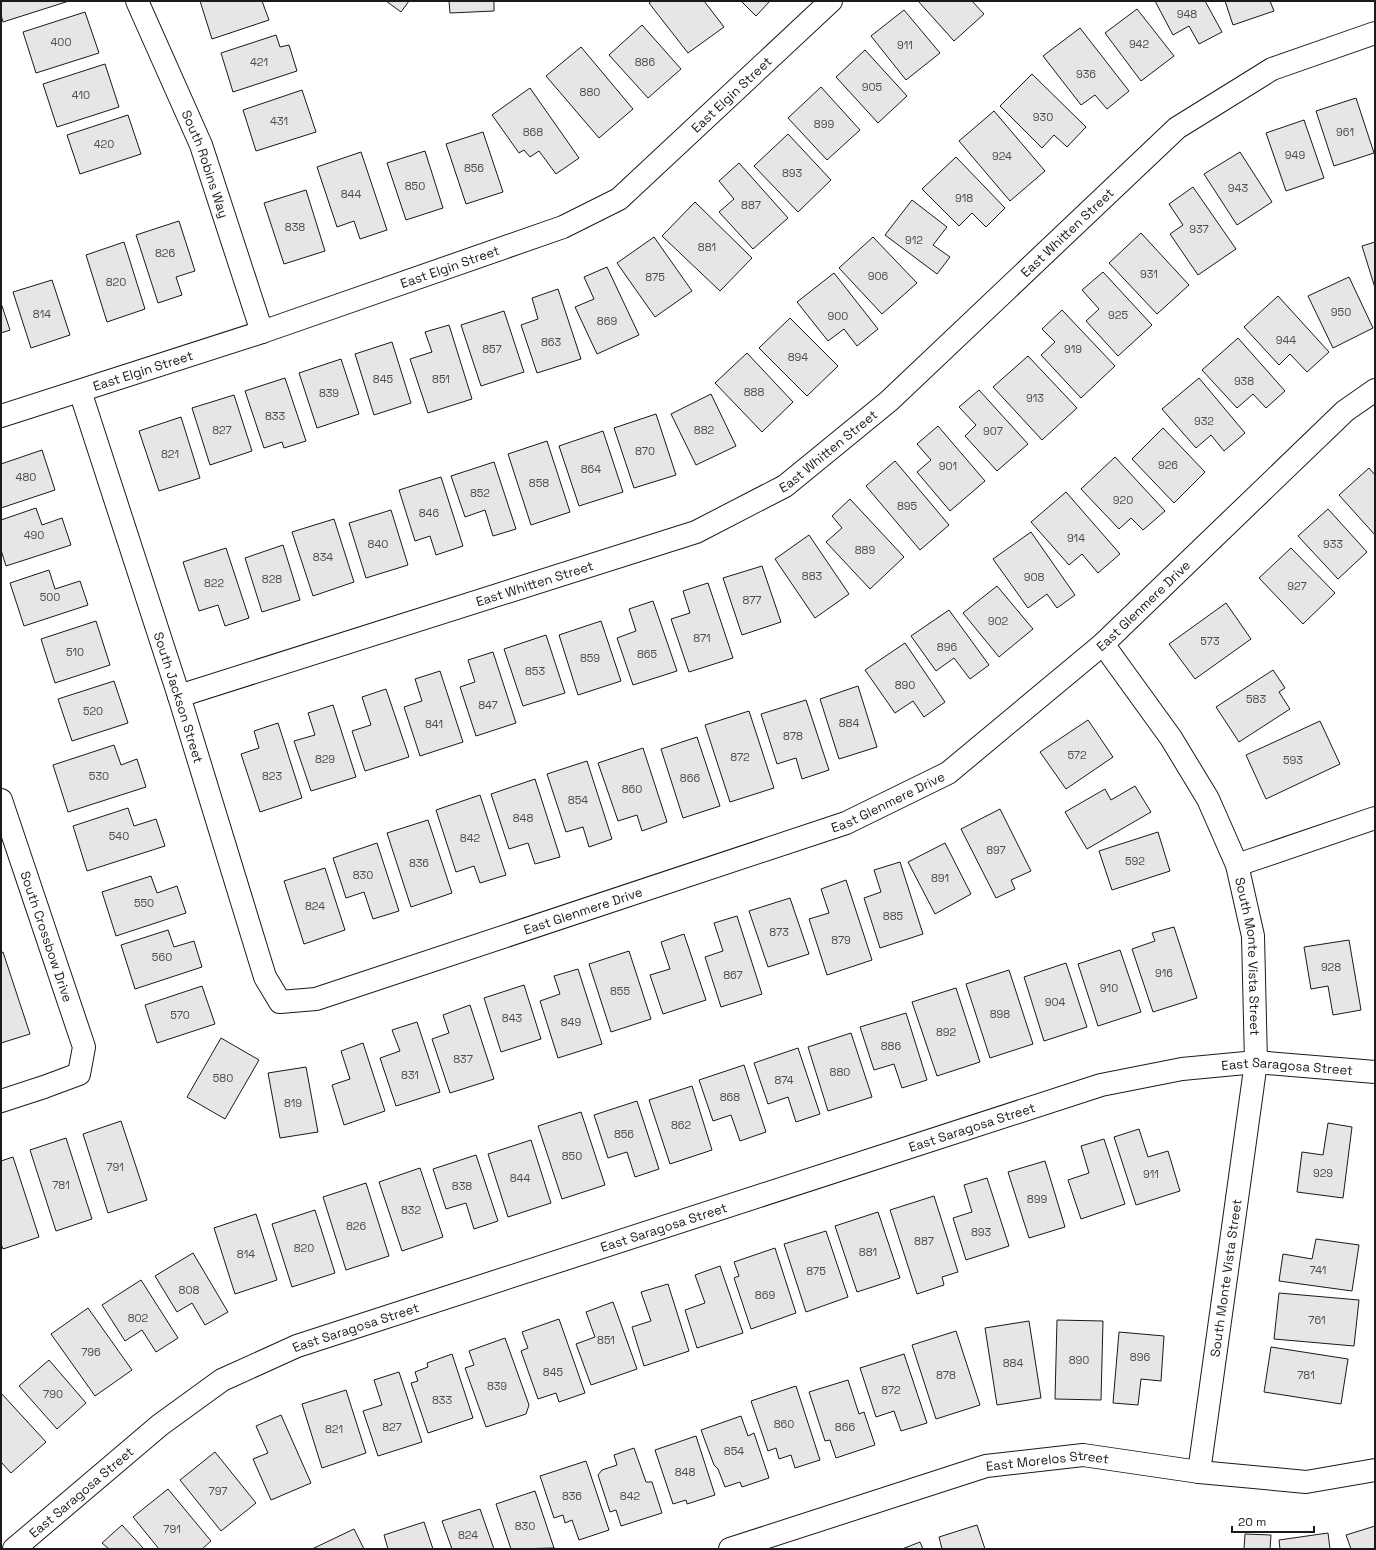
<svg xmlns="http://www.w3.org/2000/svg" width="1376" height="1550" font-family="'Space Grotesk',sans-serif">
  <style>
    .building { fill: #e6e6e6; stroke: #1a1a1a }
    .lines { fill: none; stroke-linecap: round; stroke-linejoin: round }
    .street-casing { stroke: #1a1a1a; stroke-width: 24 }
    .street { stroke: #fff; stroke-width: 22 }
    .labels { text-anchor: middle; dominant-baseline: central; stroke-width: 3; stroke-linejoin: round; paint-order: stroke }
    .number-label { font-size: 11px; fill: #4d4d4d }
    .street-label { font-size: 13px; fill: #1a1a1a; stroke: #fff }
  </style>
  <rect width="100%" height="100%" fill="#fff"/>
  <!-- building -->
  <path class="building" d="M1 1H69L3 22 1 15Z
    M200 1H262L269 20 212 39Z
    M386 1H409L401 12Z
    M449 1H494V11L450 13Z
    M652 1H704L724 27 688 53 649 3Z
    M741 1H770L756 16Z
    M918 1H972L984 14 954 41Z
    M1155 1H1205L1222 32 1199 44 1189 26 1173 35Z
    M1225 1H1270L1274 11 1233 25Z
    M1137 9 1174 56 1141 81 1105 33Z
    M904 10 940 53 906 80 871 36Z
    M85 12 99 53 36 73 23 32Z
    M642 25 681 69 648 98 609 55Z
    M1080 28 1129 91 1107 109 1095 95 1081 105 1043 56Z
    M276 35 280 47 289 45 297 71 233 92 221 53Z
    M581 47 633 109 599 138 546 76Z
    M865 50 907 96 878 123 836 77Z
    M105 64 119 107 57 127 43 84Z
    M1032 74 1086 127 1067 147 1054 135 1042 148 1000 106Z
    M821 87 860 130 827 160 788 118Z
    M530 88 579 158 556 174 539 151 530 157 524 150 519 153 492 115Z
    M302 90 316 132 256 151 243 110Z
    M1356 98 1374 153 1334 166 1316 111Z
    M994 111 1045 171 1010 201 959 141Z
    M128 115 141 154 80 174 67 135Z
    M1304 120 1324 178 1286 191 1266 133Z
    M483 132 503 192 466 204 446 144Z
    M788 134 831 180 798 212 754 166Z
    M425 151 443 208 406 220 387 163Z
    M361 152 387 230 360 239 354 221 337 227 317 167Z
    M1240 152 1272 202 1237 225 1204 174Z
    M956 157 1005 208 986 227 972 213 959 226 922 189Z
    M739 163 788 218 753 249 719 212 734 199 719 181Z
    M1193 187 1236 249 1198 275 1170 234 1183 225 1169 204Z
    M306 190 325 251 284 264 264 203Z
    M912 200 947 227 933 245 950 257 937 274 885 235Z
    M695 202 752 258 720 291 662 236Z
    M179 221 195 271 176 277 182 295 158 303 136 235Z
    M1141 233 1189 285 1157 314 1109 263Z
    M654 237 692 291 655 317 617 263Z
    M873 237 917 283 882 314 839 268Z
    M124 242 145 309 107 322 86 255Z
    M1375 242V288L1362 246Z
    M607 267 639 335 597 354 575 307 594 299 584 277Z
    M1103 272 1152 325 1118 356 1086 321 1099 309 1082 290Z
    M834 273 878 329 857 346 844 329 828 341 797 302Z
    M1349 277 1373 328 1333 348 1308 296Z
    M52 280 70 335 31 348 13 292Z
    M558 289 581 359 537 373 521 325 538 319 532 298Z
    M1278 296 1329 352 1307 372 1290 354 1279 365 1244 327Z
    M1 303 10 330 1 333Z
    M1062 310 1115 366 1081 398 1041 355 1055 342 1042 329Z
    M504 311 524 372 481 386 461 325Z
    M790 318 838 366 807 396 759 348Z
    M449 325 472 399 428 413 410 359 432 352 425 332Z
    M1238 338 1285 391 1266 408 1253 394 1237 408 1202 370Z
    M392 342 411 403 374 415 355 354Z
    M747 353 793 402 762 432 715 383Z
    M1028 356 1077 408 1042 440 993 387Z
    M341 359 359 414 317 428 299 373Z
    M285 378 306 441 284 448 282 442 264 448 245 391Z
    M1199 378 1245 433 1224 451 1211 435 1196 448 1162 409Z
    M979 390 1028 444 997 471 965 436 976 425 959 407Z
    M711 394 736 446 696 465 671 414Z
    M234 395 252 451 210 465 192 408Z
    M656 414 676 475 634 488 614 428Z
    M181 417 200 478 159 491 139 431Z
    M938 426 985 481 950 511 917 472 931 460 917 444Z
    M1163 428 1205 472 1174 503 1132 459Z
    M603 431 623 492 579 506 559 446Z
    M547 441 570 512 531 525 508 454Z
    M42 450 55 490 1 508V464Z
    M1115 457 1165 511 1143 530 1131 518 1119 529 1081 489Z
    M895 461 949 525 920 550 866 486Z
    M494 462 516 529 493 536 485 510 465 517 451 476Z
    M1369 468 1375 475V535L1339 495Z
    M441 477 463 546 436 555 430 536 415 541 399 490Z
    M1066 492 1120 554 1098 573 1082 554 1069 565 1031 522Z
    M850 499 904 557 870 589 826 542 842 528 832 516Z
    M36 508 42 525 62 518 71 545 6 566 1 550V520Z
    M1328 509 1367 552 1338 579 1298 536Z
    M391 510 408 565 366 578 349 523Z
    M334 519 354 582 313 596 292 532Z
    M1031 532 1075 595 1057 608 1047 594 1028 608 993 559Z
    M809 535 849 594 815 618 775 559Z
    M283 545 300 600 262 612 245 558Z
    M226 548 249 618 225 626 218 605 199 611 183 562Z
    M1291 548 1335 593 1303 624 1259 578Z
    M762 566 781 622 742 635 723 578Z
    M49 570 55 589 80 581 88 605 24 626 10 583Z
    M708 583 733 658 689 672 671 619 690 613 683 591Z
    M997 586 1033 629 999 657 963 613Z
    M653 601 677 671 633 685 617 638 636 631 629 609Z
    M1226 603 1251 639 1195 679 1169 644Z
    M949 610 989 665 970 679 954 658 936 671 911 636Z
    M96 621 110 665 55 683 41 639Z
    M601 621 621 681 578 695 559 635Z
    M546 635 565 693 523 706 504 649Z
    M905 643 945 702 924 717 913 701 895 713 865 670Z
    M493 652 516 723 476 736 460 687 475 682 468 660Z
    M1273 670 1285 688 1279 692 1290 709 1239 742 1216 707Z
    M440 671 463 742 420 756 404 707 422 701 415 679Z
    M114 681 128 723 72 741 58 699Z
    M858 686 877 747 839 759 820 699Z
    M386 689 409 757 365 771 352 731 371 725 362 697Z
    M806 700 829 770 802 779 796 758 777 764 761 714Z
    M333 705 356 777 311 791 294 741 315 735 308 713Z
    M749 711 774 788 730 802 705 725Z
    M1088 720 1113 757 1066 789 1040 752Z
    M1320 721 1340 764 1266 799 1246 755Z
    M278 723 302 798 260 812 241 754 259 748 254 731Z
    M697 737 720 806 683 818 661 749Z
    M114 745 121 765 137 759 146 787 68 812 53 765Z
    M643 748 667 822 642 831 637 815 618 821 598 763Z
    M587 761 612 839 589 847 583 827 566 832 547 774Z
    M535 779 560 857 535 864 528 843 509 849 491 794Z
    M1135 786 1151 812 1087 849 1065 812 1105 789 1111 800Z
    M480 795 506 875 480 883 474 866 456 872 436 810Z
    M128 808 134 826 156 819 165 846 87 871 73 826Z
    M1000 809 1031 871 1011 880 1015 889 996 898 961 829Z
    M428 820 452 893 411 907 387 833Z
    M1158 832 1170 871 1112 890 1099 851Z
    M377 843 399 911 373 919 364 892 346 898 333 858Z
    M945 843 971 894 935 914 908 862Z
    M900 862 923 934 880 948 864 898 881 892 874 870Z
    M325 868 345 930 304 944 284 881Z
    M151 876 157 893 177 886 186 913 116 936 102 892Z
    M846 880 872 960 827 975 809 919 829 913 821 889Z
    M790 898 809 954 768 967 749 911Z
    M737 916 762 994 721 1007 705 957 723 951 714 923Z
    M1174 927 1197 998 1153 1012 1132 949 1155 941 1152 933Z
    M168 930 174 947 194 941 202 967 135 989 121 945Z
    M684 934 706 1000 663 1014 650 975 670 969 661 942Z
    M1349 940 1361 1010 1333 1015 1328 986 1311 989 1304 947Z
    M1120 950 1141 1012 1098 1026 1078 964Z
    M629 951 651 1019 611 1032 589 964Z
    M3 952 30 1034 1 1043V953Z
    M1066 963 1087 1027 1044 1041 1024 977Z
    M578 969 602 1044 558 1058 540 1001 560 994 554 976Z
    M1009 970 1033 1044 990 1058 966 984Z
    M524 985 541 1039 501 1052 484 998Z
    M202 986 215 1024 157 1043 145 1005Z
    M956 988 980 1062 937 1076 912 1002Z
    M470 1005 494 1079 450 1093 432 1039 449 1033 443 1015Z
    M906 1013 927 1080 902 1088 894 1064 874 1070 860 1027Z
    M417 1022 440 1092 396 1106 380 1058 400 1051 392 1030Z
    M851 1033 872 1097 828 1111 808 1047Z
    M221 1038 259 1060 225 1119 187 1097Z
    M363 1043 385 1111 344 1125 332 1085 350 1079 341 1051Z
    M798 1048 820 1114 796 1122 788 1097 768 1104 754 1063Z
    M744 1065 766 1132 740 1141 731 1115 713 1121 699 1080Z
    M306 1067 318 1132 280 1138 268 1073Z
    M692 1086 712 1150 670 1164 649 1100Z
    M637 1101 659 1169 635 1177 627 1152 608 1158 594 1115Z
    M581 1112 605 1185 562 1199 538 1126Z
    M121 1121 147 1200 108 1213 83 1134Z
    M1328 1123 1352 1127 1343 1198 1297 1192 1302 1152 1323 1155Z
    M1139 1129 1148 1157 1168 1151 1180 1191 1136 1205 1114 1137Z
    M66 1138 92 1219 56 1231 30 1150Z
    M1104 1139 1125 1204 1081 1219 1068 1180 1089 1173 1081 1146Z
    M531 1140 551 1203 508 1217 488 1154Z
    M476 1155 498 1221 474 1229 466 1203 446 1209 433 1169Z
    M13 1157 39 1237 3 1249 1 1244V1161Z
    M1045 1161 1065 1227 1029 1238 1008 1172Z
    M420 1168 443 1237 402 1251 379 1182Z
    M987 1178 1009 1246 966 1260 953 1218 972 1212 964 1185Z
    M366 1183 389 1256 346 1270 323 1197Z
    M934 1196 958 1272 942 1277 944 1285 917 1294 890 1210Z
    M315 1210 335 1273 292 1287 272 1224Z
    M878 1212 900 1278 857 1292 835 1226Z
    M256 1214 277 1280 235 1294 214 1228Z
    M826 1231 848 1297 806 1312 784 1244Z
    M1316 1239 1359 1245 1352 1291 1279 1281 1283 1254 1312 1259Z
    M775 1248 796 1313 751 1329 734 1278 739 1276 734 1262Z
    M193 1253 228 1312 205 1325 192 1303 177 1312 155 1276Z
    M720 1266 743 1333 697 1348 685 1310 705 1303 695 1275Z
    M141 1280 178 1338 156 1352 142 1330 125 1341 102 1305Z
    M668 1284 689 1351 644 1366 632 1327 651 1321 641 1292Z
    M1279 1293 1359 1300 1354 1346 1274 1339Z
    M613 1302 637 1369 591 1385 576 1344 595 1337 586 1312Z
    M88 1308 132 1370 95 1396 51 1334Z
    M559 1319 585 1393 559 1402 556 1393 538 1399 521 1351 528 1348 522 1332Z
    M1057 1320 1103 1321 1101 1400 1055 1399Z
    M1029 1321 1041 1398 997 1405 985 1328Z
    M956 1331 980 1405 936 1419 912 1345Z
    M1119 1332 1164 1336 1161 1381 1141 1379 1138 1405 1113 1403Z
    M505 1338 529 1405 526 1414 486 1427 465 1368 474 1365 469 1351Z
    M1271 1347 1348 1359 1341 1404 1264 1392Z
    M452 1354 473 1418 428 1433 411 1383 418 1381 415 1372 428 1367 427 1363Z
    M904 1354 927 1423 901 1431 894 1411 876 1417 860 1368Z
    M49 1360 86 1403 57 1429 19 1386Z
    M399 1372 422 1442 378 1456 363 1411 382 1405 374 1380Z
    M848 1380 859 1414 864 1412 875 1445 836 1458 830 1440 825 1441 809 1392Z
    M796 1386 820 1460 795 1468 791 1455 779 1459 776 1448 768 1451 751 1401Z
    M346 1390 366 1453 322 1468 302 1404Z
    M1 1393 46 1442 11 1473 1 1462Z
    M281 1415 311 1483 271 1500 253 1459 268 1453 256 1426Z
    M741 1416 748 1436 754 1433 769 1478 742 1487 740 1482 725 1487 718 1469 714 1465 701 1430Z
    M696 1436 715 1495 687 1504 686 1500 673 1504 655 1450Z
    M634 1448 646 1482H652L662 1513 621 1526 616 1510 610 1512 598 1475 602 1470 617 1465 614 1455Z
    M215 1452 256 1503 221 1531 180 1480Z
    M586 1461 609 1530 579 1540 572 1520 565 1523 563 1515 554 1518 540 1476Z
    M168 1489 211 1541 202 1549H159L133 1517Z
    M535 1491 554 1548 511 1549 496 1504Z
    M480 1509 494 1549H452L442 1521Z
    M424 1522 433 1549H388L384 1535Z
    M122 1525 144 1549H109L102 1543Z
    M977 1525 985 1549H942L939 1537Z
    M1375 1526V1549H1351L1346 1535Z
    M354 1529 364 1549H312Z
    M1328 1533 1330 1549H1280L1279 1540Z
    M1245 1534 1271 1535 1270 1549H1244Z
    M920 1542 923 1549H902Z"/>
  <g class="lines">
    <!-- street casing -->
    <g class="street-casing">
      <g id="street">
        <path id="s1" d="M137 1 201 145 262 332"/>
        <path id="s2" d="M80 391 179 696 265 977 280 1002 316 999 846 823 948 773 1103 644 1345 411 1375 390"/>
        <path id="s3" d="M1 416 262 332 563 227 619 199 831 1"/>
        <path id="s4" d="M1103 644 1171 738 1208 799 1237 865 1253 936 1256 1062 1199 1472"/>
        <path id="s5" d="M179 696 696 532 785 486 889 401 1177 128 1272 69 1375 33"/>
        <path id="s6" d="M1 800 84 1047 79 1074 44 1087 1 1101"/>
        <path d="M1237 865 1375 818"/>
        <path id="s7" d="M14 1549 160 1425 222 1380 297 1346 1101 1085 1182 1069 1256 1062 1375 1072"/>
        <path id="s8" d="M730 1549 986 1466 1083 1455 1199 1472 1306 1482 1375 1470"/>
      </g>
    </g>
    <!-- street -->
    <use href="#street" class="street"/>
  </g>
  <g class="labels">
    <!-- number labels -->
    <g class="number-label">
      <text x="1187" y="14">948</text>
      <text x="61" y="42">400</text>
      <text x="1139" y="44">942</text>
      <text x="905" y="45">911</text>
      <text x="259" y="62">421</text>
      <text x="645" y="62">886</text>
      <text x="1086" y="74">936</text>
      <text x="872" y="87">905</text>
      <text x="590" y="92">880</text>
      <text x="81" y="95">410</text>
      <text x="1043" y="117">930</text>
      <text x="279" y="121">431</text>
      <text x="824" y="124">899</text>
      <text x="533" y="132">868</text>
      <text x="1345" y="132">961</text>
      <text x="104" y="144">420</text>
      <text x="1295" y="155">949</text>
      <text x="1002" y="156">924</text>
      <text x="474" y="168">856</text>
      <text x="792" y="173">893</text>
      <text x="415" y="186">850</text>
      <text x="1238" y="188">943</text>
      <text x="351" y="194">844</text>
      <text x="964" y="198">918</text>
      <text x="751" y="205">887</text>
      <text x="295" y="227">838</text>
      <text x="1199" y="229">937</text>
      <text x="914" y="240">912</text>
      <text x="707" y="247">881</text>
      <text x="165" y="253">826</text>
      <text x="1149" y="274">931</text>
      <text x="878" y="276">906</text>
      <text x="655" y="277">875</text>
      <text x="116" y="282">820</text>
      <text x="1341" y="312">950</text>
      <text x="42" y="314">814</text>
      <text x="1118" y="315">925</text>
      <text x="838" y="316">900</text>
      <text x="607" y="321">869</text>
      <text x="1286" y="340">944</text>
      <text x="551" y="342">863</text>
      <text x="492" y="349">857</text>
      <text x="1073" y="349">919</text>
      <text x="798" y="357">894</text>
      <text x="383" y="379">845</text>
      <text x="441" y="379">851</text>
      <text x="1244" y="381">938</text>
      <text x="754" y="392">888</text>
      <text x="329" y="393">839</text>
      <text x="1035" y="398">913</text>
      <text x="275" y="416">833</text>
      <text x="1204" y="421">932</text>
      <text x="222" y="430">827</text>
      <text x="704" y="430">882</text>
      <text x="993" y="431">907</text>
      <text x="645" y="451">870</text>
      <text x="170" y="454">821</text>
      <text x="1168" y="465">926</text>
      <text x="948" y="466">901</text>
      <text x="591" y="469">864</text>
      <text x="26" y="477">480</text>
      <text x="539" y="483">858</text>
      <text x="480" y="493">852</text>
      <text x="1123" y="500">920</text>
      <text x="907" y="506">895</text>
      <text x="429" y="513">846</text>
      <text x="34" y="535">490</text>
      <text x="1076" y="538">914</text>
      <text x="378" y="544">840</text>
      <text x="1333" y="544">933</text>
      <text x="865" y="550">889</text>
      <text x="323" y="557">834</text>
      <text x="812" y="576">883</text>
      <text x="1034" y="577">908</text>
      <text x="272" y="579">828</text>
      <text x="214" y="583">822</text>
      <text x="1297" y="586">927</text>
      <text x="50" y="597">500</text>
      <text x="752" y="600">877</text>
      <text x="998" y="621">902</text>
      <text x="702" y="638">871</text>
      <text x="1210" y="641">573</text>
      <text x="947" y="647">896</text>
      <text x="75" y="652">510</text>
      <text x="647" y="654">865</text>
      <text x="590" y="658">859</text>
      <text x="535" y="671">853</text>
      <text x="905" y="685">890</text>
      <text x="1256" y="699">583</text>
      <text x="488" y="705">847</text>
      <text x="93" y="711">520</text>
      <text x="849" y="723">884</text>
      <text x="434" y="724">841</text>
      <text x="793" y="736">878</text>
      <text x="1077" y="755">572</text>
      <text x="740" y="757">872</text>
      <text x="325" y="759">829</text>
      <text x="1293" y="760">593</text>
      <text x="99" y="776">530</text>
      <text x="272" y="776">823</text>
      <text x="690" y="778">866</text>
      <text x="632" y="789">860</text>
      <text x="578" y="800">854</text>
      <text x="523" y="818">848</text>
      <text x="119" y="836">540</text>
      <text x="470" y="838">842</text>
      <text x="996" y="850">897</text>
      <text x="1135" y="861">592</text>
      <text x="419" y="863">836</text>
      <text x="363" y="875">830</text>
      <text x="940" y="878">891</text>
      <text x="144" y="903">550</text>
      <text x="315" y="906">824</text>
      <text x="893" y="916">885</text>
      <text x="779" y="932">873</text>
      <text x="841" y="940">879</text>
      <text x="162" y="957">560</text>
      <text x="1331" y="967">928</text>
      <text x="1164" y="973">916</text>
      <text x="733" y="975">867</text>
      <text x="1109" y="988">910</text>
      <text x="620" y="991">855</text>
      <text x="1055" y="1002">904</text>
      <text x="1000" y="1014">898</text>
      <text x="180" y="1015">570</text>
      <text x="512" y="1018">843</text>
      <text x="571" y="1022">849</text>
      <text x="946" y="1032">892</text>
      <text x="891" y="1046">886</text>
      <text x="463" y="1059">837</text>
      <text x="840" y="1072">880</text>
      <text x="410" y="1075">831</text>
      <text x="223" y="1078">580</text>
      <text x="784" y="1080">874</text>
      <text x="730" y="1097">868</text>
      <text x="293" y="1103">819</text>
      <text x="681" y="1125">862</text>
      <text x="624" y="1134">856</text>
      <text x="572" y="1156">850</text>
      <text x="115" y="1167">791</text>
      <text x="1323" y="1173">929</text>
      <text x="1151" y="1174">911</text>
      <text x="520" y="1178">844</text>
      <text x="61" y="1185">781</text>
      <text x="462" y="1186">838</text>
      <text x="1037" y="1199">899</text>
      <text x="411" y="1210">832</text>
      <text x="356" y="1226">826</text>
      <text x="981" y="1232">893</text>
      <text x="924" y="1241">887</text>
      <text x="304" y="1248">820</text>
      <text x="868" y="1252">881</text>
      <text x="246" y="1254">814</text>
      <text x="1318" y="1270">741</text>
      <text x="816" y="1271">875</text>
      <text x="189" y="1290">808</text>
      <text x="765" y="1295">869</text>
      <text x="138" y="1318">802</text>
      <text x="1317" y="1320">761</text>
      <text x="606" y="1340">851</text>
      <text x="91" y="1352">796</text>
      <text x="1140" y="1357">896</text>
      <text x="1079" y="1360">890</text>
      <text x="1013" y="1363">884</text>
      <text x="553" y="1372">845</text>
      <text x="946" y="1375">878</text>
      <text x="1306" y="1375">781</text>
      <text x="497" y="1386">839</text>
      <text x="891" y="1390">872</text>
      <text x="53" y="1394">790</text>
      <text x="442" y="1400">833</text>
      <text x="784" y="1424">860</text>
      <text x="392" y="1427">827</text>
      <text x="845" y="1427">866</text>
      <text x="334" y="1429">821</text>
      <text x="734" y="1451">854</text>
      <text x="685" y="1472">848</text>
      <text x="218" y="1491">797</text>
      <text x="572" y="1496">836</text>
      <text x="630" y="1496">842</text>
      <text x="525" y="1526">830</text>
      <text x="172" y="1529">791</text>
      <text x="468" y="1535">824</text>
    </g>
    <!-- street labels -->
    <g class="street-label">
      <text stroke="none"><textPath href="#s3" startOffset="809">East Elgin Street</textPath></text>
      <text stroke="none"><textPath href="#s1" startOffset="177">South Robins Way</textPath></text>
      <text stroke="none"><textPath href="#s5" startOffset="1022">East Whitten Street</textPath></text>
      <text stroke="none"><textPath href="#s3" startOffset="473">East Elgin Street</textPath></text>
      <text stroke="none"><textPath href="#s3" startOffset="149">East Elgin Street</textPath></text>
      <text stroke="none"><textPath href="#s5" startOffset="698">East Whitten Street</textPath></text>
      <text stroke="none"><textPath href="#s5" startOffset="373">East Whitten Street</textPath></text>
      <text stroke="none"><textPath href="#s2" startOffset="1609">East Glenmere Drive</textPath></text>
      <text stroke="none"><textPath href="#s2" startOffset="322">South Jackson Street</textPath></text>
      <text stroke="none"><textPath href="#s2" startOffset="1285">East Glenmere Drive</textPath></text>
      <text stroke="none"><textPath href="#s2" startOffset="961">East Glenmere Drive</textPath></text>
      <text stroke="none"><textPath href="#s6" startOffset="144">South Crossbow Drive</textPath></text>
      <text stroke="none"><textPath href="#s4" startOffset="352">South Monte Vista Street</textPath></text>
      <text stroke="none"><textPath href="#s7" startOffset="1384">East Saragosa Street</textPath></text>
      <text stroke="none"><textPath href="#s7" startOffset="1060">East Saragosa Street</textPath></text>
      <text stroke="none"><textPath href="#s7" startOffset="736">East Saragosa Street</textPath></text>
      <text transform="translate(1226 1278) rotate(-82)">South Monte Vista Street</text>
      <text stroke="none"><textPath href="#s7" startOffset="412">East Saragosa Street</textPath></text>
      <text stroke="none"><textPath href="#s8" startOffset="331">East Morelos Street</textPath></text>
      <text stroke="none"><textPath href="#s7" startOffset="88">East Saragosa Street</textPath></text>
    </g>
  </g>
  <!-- border -->
  <rect width="1376" height="1550" fill="none" stroke="#1a1a1a" stroke-width="4"/>
  <!-- scale -->
  <path d="M1232 1526v6h82v-6" fill="none" stroke="#1a1a1a" stroke-width="2"/>
  <text x="1238" y="1526" font-size="12" fill="#1a1a1a" stroke="#ffffff" stroke-width="3" paint-order="stroke">20 m</text>
</svg>
